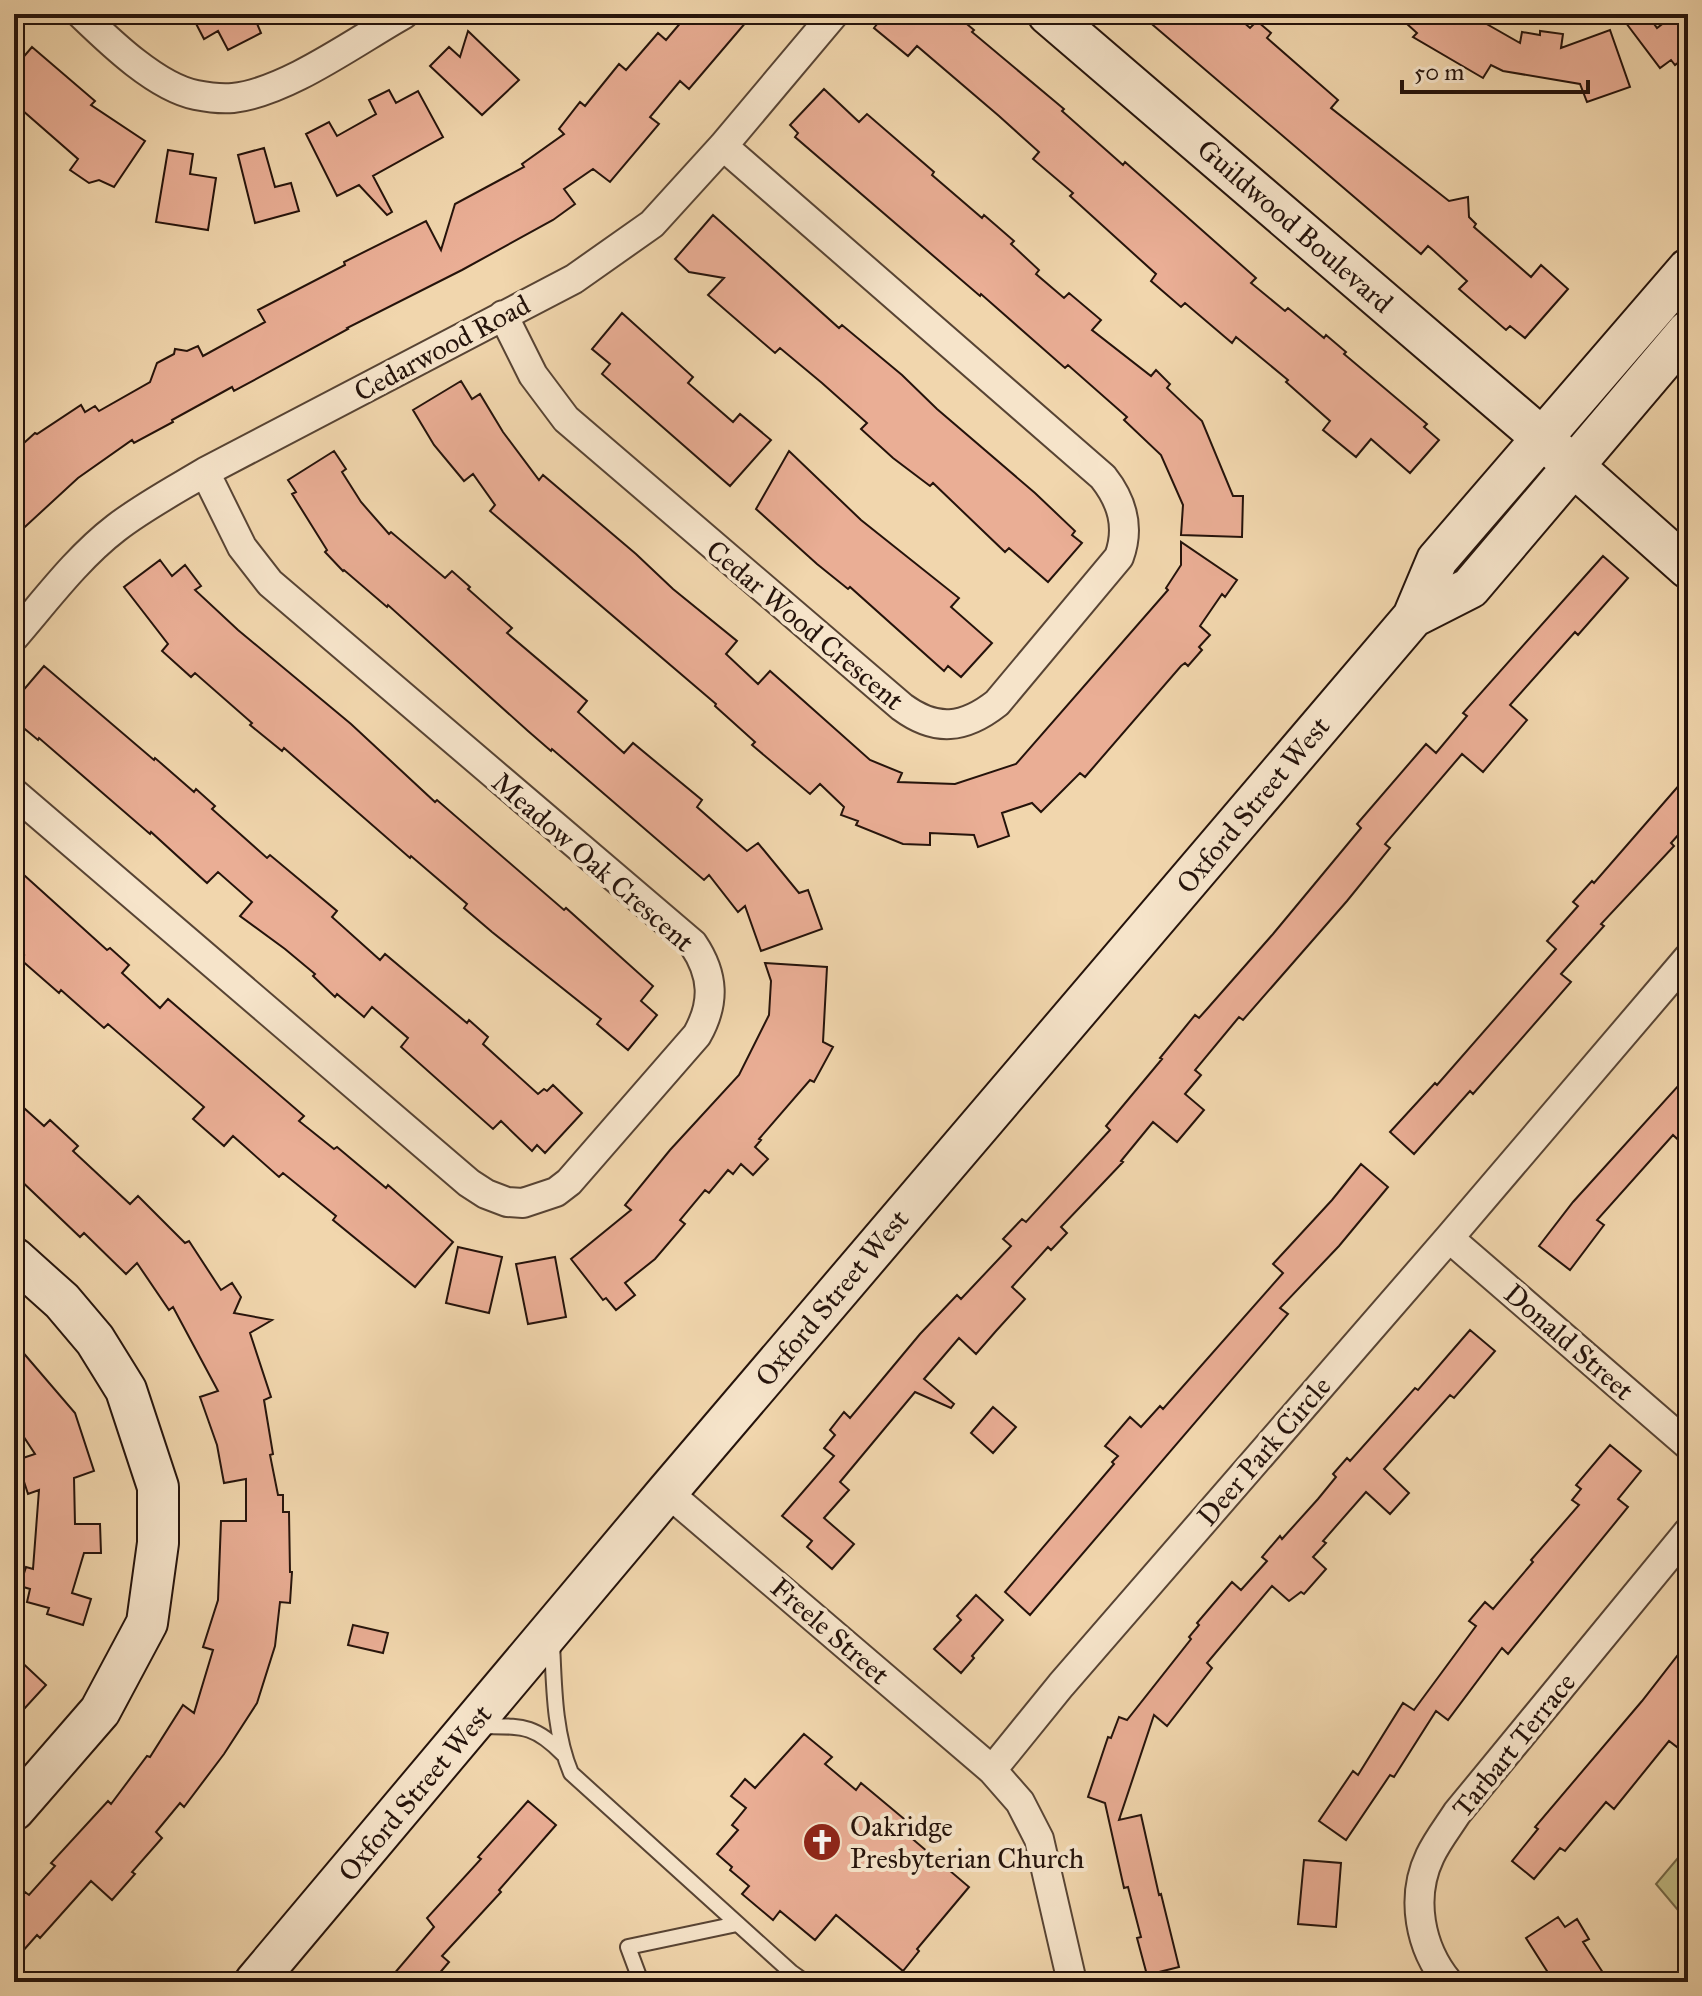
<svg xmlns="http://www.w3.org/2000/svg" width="1702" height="1996" font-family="'IM FELL Great Primer',serif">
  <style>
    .green { fill: #c1bc85; stroke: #736848; stroke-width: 2 }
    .building { fill: #eaae95; stroke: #25130b; stroke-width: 2 }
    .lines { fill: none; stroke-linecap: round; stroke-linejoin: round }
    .lane-casing { stroke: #584434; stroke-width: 18 }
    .street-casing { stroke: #584434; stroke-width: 32 }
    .secondary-casing { stroke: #25130b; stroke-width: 44 }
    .lane { stroke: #f6e4ca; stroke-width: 14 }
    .street { stroke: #f6e4ca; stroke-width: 28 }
    .secondary { stroke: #f6e4ca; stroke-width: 40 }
    .labels { text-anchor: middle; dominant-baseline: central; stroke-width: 8; stroke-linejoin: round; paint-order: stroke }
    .street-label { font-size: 28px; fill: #25130b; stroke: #f6e4ca }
    .poi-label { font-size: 28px; fill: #25130b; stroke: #f6e4ca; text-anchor: start }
  </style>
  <rect width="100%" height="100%" fill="#f1d6ad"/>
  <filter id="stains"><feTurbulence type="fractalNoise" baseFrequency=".0025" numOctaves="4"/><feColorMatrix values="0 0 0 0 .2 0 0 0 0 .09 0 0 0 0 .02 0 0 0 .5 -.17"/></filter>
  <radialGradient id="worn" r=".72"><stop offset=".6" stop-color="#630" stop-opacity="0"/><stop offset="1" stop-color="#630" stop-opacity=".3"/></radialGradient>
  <!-- green -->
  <path class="green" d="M1688 1846V1922L1656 1884Z"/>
  <!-- building -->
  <path class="building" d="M191 14H253L261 33 228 50 218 31 204 39Z
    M688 14H753L689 89 680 81 650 117 659 124 610 182 593 169 564 189 575 204 553 220 462 270 347 328 348 329 234 391 232 387 172 420 173 422 134 443 132 440 78 478 14 537V452L35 433 37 434 81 405 85 412 95 406 99 411 150 382 157 363 174 354 175 349 187 351 198 346 203 356 265 322 258 310 345 265 344 262 426 221 441 250 455 204 524 167 522 164 564 134 559 129 580 102 585 106 619 64 626 70 658 33 666 40Z
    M885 14H955L974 30 972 32 1064 109 1062 111 1123 165 1125 162 1256 278 1251 283 1285 311 1288 308 1324 338 1326 335 1346 352 1344 354 1427 424 1424 427 1439 440 1410 473 1371 439 1356 457 1323 430 1330 421 1286 382 1288 380 1236 337 1232 343 1185 303 1181 307 1151 281 1156 274 1070 196 1073 193 1033 159 1039 152 999 116 917 46 908 56 874 28Z
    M1140 14H1234L1250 28 1257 21 1271 33 1267 38 1338 100 1331 108 1449 201 1468 197 1469 217 1476 224 1474 227 1531 277 1541 265 1568 289 1525 338 1510 326 1506 330 1459 289 1467 281 1434 251 1428 246 1421 254Z
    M1396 14H1469L1520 43 1522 32 1540 35V31L1563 34 1561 48 1610 30 1630 87 1587 102 1580 84 1503 71 1491 65 1483 78 1413 37 1417 33Z
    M1638 14H1647L1657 28 1674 15 1688 35V55L1675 65 1671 60 1660 68 1626 23Z
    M468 31 519 80 482 115 430 66 449 47 460 57Z
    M32 47 95 101 91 105 145 141 114 187 99 180 89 183 70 170 78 159 14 103V68Z
    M824 89 859 122 867 114 934 172 932 175 982 218 984 215 1014 241 1011 244 1039 270 1036 274 1064 298 1069 293 1101 320 1092 330 1151 376 1156 370 1170 384 1167 388 1202 421 1233 496H1243L1242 537 1181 535 1183 505 1161 455 1124 420 1127 417 1068 365 1065 368 981 294 980 296 795 137 798 133 790 125Z
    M389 90 396 103 418 91 443 137 373 176 392 212 387 215 359 185 337 196 306 134 329 122 337 136 376 114 369 100Z
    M264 148 275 187 291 183 299 211 255 223 238 155Z
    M168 150 193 154 190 174 216 178 208 230 156 222Z
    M713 215 839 328 842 325 902 375 937 409 1035 493 1075 531 1072 535 1082 543 1048 582 1009 548 1005 552 933 483 930 486 893 458 861 429 867 423 822 383 780 348 775 353 708 295 724 278 689 272 675 259Z
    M622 313 693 377 688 383 733 422 740 414 771 440 730 486 602 374 610 364 592 349Z
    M461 381 472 399 480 394 503 432 539 480 543 475 636 554 673 589 737 641 726 654 758 684 770 671 870 760 902 773 898 782 955 784 1016 764 1168 590 1166 588 1181 565V542L1237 580 1225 597 1222 594 1200 626 1210 635 1199 647 1202 650 1188 666 1185 663 1181 666 1085 777 1080 773 1041 812 1032 803 1002 813 1009 836 978 847 974 835 930 833V845L903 844 856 825 858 821 841 815 844 807 820 784 810 794 752 745 755 742 715 706 716 704 490 511 495 505 473 474 464 481 434 445 413 410Z
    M334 451 346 469 342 472 361 502 389 534 391 532 445 578 452 571 470 587 468 589 512 628 507 633 587 701 578 712 624 753 633 743 702 800 697 807 747 851 758 843 799 893 808 890 822 929 761 951 745 906 738 912 709 875 704 880 552 749 551 751 528 731 388 605 387 607 344 570 343 571 325 552 327 550 292 494 296 492 288 480Z
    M789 451 861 520 959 598 951 607 992 643 961 677 948 666 944 671 850 587 848 589 817 564 756 509Z
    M1603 556 1628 578 1578 635 1575 632 1510 705 1527 720 1483 772 1462 754 1385 844 1390 848 1347 901 1243 1020 1239 1017 1195 1070 1201 1075 1185 1094 1204 1110 1177 1142 1153 1122 1121 1161 1123 1162 1061 1227 1067 1233 1051 1250 1048 1247 1012 1287 1025 1299 996 1331 976 1354 959 1338 924 1379 954 1404 951 1408 915 1392 840 1482 849 1490 824 1518 854 1544 832 1569 807 1547 812 1541 782 1516 834 1456 824 1448 835 1435 830 1430 844 1412 850 1418 920 1334 957 1295 961 1299 1011 1246 1003 1239 1022 1219 1026 1222 1110 1130 1106 1126 1162 1059 1160 1058 1195 1015 1199 1018 1207 1009 1273 934 1361 828 1357 824 1426 744 1436 753 1467 716 1463 713Z
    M160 560 172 576 185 565 201 586 195 590 238 630 351 724 435 802 437 800 564 910 566 908 653 986 641 1001 657 1015 628 1050 597 1024 601 1019 492 932 464 908 467 904 411 856 410 858 284 748 282 751 250 725 252 723 195 673 191 677 162 651 168 644 124 587Z
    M44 666 154 760 155 758 194 792 196 789 215 806 212 809 267 858 270 855 337 911 332 917 380 960 385 954 467 1023 469 1020 488 1037 483 1044 538 1094 544 1089 547 1091 553 1085 582 1113 545 1153 537 1145 532 1151 501 1121 493 1129 401 1047 408 1038 372 1007 364 1017 337 994 335 997 313 976 315 974 285 949 240 916 252 902 218 872 207 883 151 832 150 834 39 738 38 740 14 720V701Z
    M1688 775V824L1671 843 1674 846 1601 924 1604 926 1561 974 1571 982 1473 1094 1470 1091 1414 1154 1390 1132 1435 1083 1437 1085 1556 949 1547 941 1578 906 1573 902 1592 881 1594 883Z
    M14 866 107 950 110 948 129 965 122 973 160 1008 168 999 304 1116 299 1121 334 1149 337 1147 386 1188 388 1185 453 1242 415 1287 333 1220 336 1216 283 1173 279 1177 233 1136 224 1146 193 1119 204 1107 108 1024 104 1028 61 990 59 993 20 959 24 955 14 946Z
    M765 963 827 967 823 1042 833 1047 814 1082 810 1080 759 1139 761 1140 755 1147 768 1159 753 1175 741 1164 733 1174 728 1170 709 1193 705 1190 680 1220 685 1224 655 1259 625 1283 635 1295 616 1310 606 1298 603 1300 571 1259 631 1210 625 1205 670 1150 739 1075 769 1015 771 981Z
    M1688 1075V1149L1673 1135 1597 1220 1604 1225 1570 1270 1539 1246 1573 1202Z
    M14 1099 44 1126 50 1120 78 1146 73 1151 130 1204 138 1196 185 1243 189 1241 221 1290 232 1283 241 1297 234 1313 272 1320 250 1333 271 1397 264 1400 273 1454 270 1455 278 1495H283V1512H289L290 1572H292L290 1603 280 1602 275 1646 257 1703 224 1754 184 1807 180 1803 156 1832 162 1838 132 1872 135 1874 112 1900 91 1881 40 1938 37 1935 14 1961V1904L25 1892 29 1895 55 1866 51 1863 108 1801 111 1804 147 1756 150 1757 183 1705 194 1713 213 1650 203 1647 218 1600 221 1521H246V1479L224 1483 217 1445 200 1397 218 1391 173 1307 169 1310 137 1263 126 1274 84 1233 80 1237 14 1174Z
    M1361 1164 1388 1187 1339 1246 1280 1308 1288 1314 1030 1615 1005 1592 1114 1464 1112 1462 1118 1456 1105 1446 1130 1417 1141 1427 1160 1406 1163 1409 1283 1273 1273 1264 1332 1200Z
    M458 1247 502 1257 489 1313 446 1303Z
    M555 1257 566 1317 528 1324 516 1264Z
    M1470 1330 1495 1351 1454 1398 1450 1395 1384 1469 1409 1493 1390 1514 1366 1492 1323 1541 1326 1543 1313 1557 1326 1569 1304 1594 1301 1592 1289 1601 1272 1586 1207 1663 1212 1668 1167 1726 1154 1715 1119 1820 1141 1815 1159 1895 1161 1894 1179 1967 1147 1975 1137 1938 1141 1937 1128 1887 1124 1888 1105 1803 1088 1797 1108 1737 1111 1738 1119 1717 1127 1720 1191 1639 1189 1637 1199 1625 1197 1623 1232 1582 1241 1590 1267 1561 1262 1557 1280 1536 1282 1539 1318 1499 1336 1477 1333 1474 1347 1458 1350 1461 1415 1388 1418 1390Z
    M14 1342 75 1413 94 1471 74 1478 75 1524H100L101 1553H84L72 1593 91 1599 83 1625 47 1614 49 1608 27 1602 30 1589 20 1586 26 1567 33 1569 39 1490 28 1494 17 1460 35 1454 14 1422Z
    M993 1407 1016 1427 993 1453 971 1433Z
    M1610 1445 1641 1471 1618 1499 1628 1507 1508 1654 1502 1648 1448 1720 1436 1711 1394 1777 1390 1775 1346 1840 1319 1821 1353 1771 1358 1775 1403 1703 1414 1710 1476 1626 1469 1621 1485 1602 1493 1609 1533 1562 1531 1560 1579 1505 1572 1500 1581 1489 1576 1485Z
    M976 1595 1003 1620 972 1656 974 1658 961 1673 934 1649 961 1620 957 1616Z
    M353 1625 388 1633 383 1653 348 1645Z
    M1688 1642V1733L1677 1747 1669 1741 1614 1809 1606 1802 1565 1851 1560 1848 1534 1879 1512 1861 1538 1829 1535 1827 1642 1701Z
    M14 1655 46 1685 14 1720Z
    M804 1734 832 1757 825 1764 856 1790 861 1783 909 1823 902 1830 969 1887 917 1949 919 1951 903 1971 836 1915 815 1940 780 1911 773 1920 742 1894 749 1886 730 1870 732 1867 717 1854 738 1830 732 1825 746 1808 731 1796 745 1779 755 1788Z
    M528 1801 556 1825 499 1890 501 1892 442 1956 449 1962 432 1982H387L434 1927 427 1918 481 1859 478 1857Z
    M1304 1860 1341 1863 1336 1927 1298 1924Z
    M1558 1917 1565 1927 1577 1919 1589 1939 1583 1942 1609 1982H1554L1526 1938Z"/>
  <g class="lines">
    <!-- lane casing -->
    <g class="lane-casing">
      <path id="lane" d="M552 1642C554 1685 554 1733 571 1773L791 1972 805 1982
        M477 1726C519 1727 532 1722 563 1754
        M641 1982 628 1947 737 1924"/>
    </g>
    <!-- street casing -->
    <g class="street-casing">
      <path id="street" d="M81 14C109 41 156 87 196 95 206 97 222 99 233 98 287 92 356 41 404 14
        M503 315 533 375 566 419 902 707C936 732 964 729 997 703L1119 557C1130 527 1122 501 1103 477L723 146
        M14 637C46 600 77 558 116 528 143 507 175 490 205 472L574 279 652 224 723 146 834 14
        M14 793 469 1183 486 1194 507 1202 523 1203 556 1192 569 1182 697 1035C715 1003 714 975 693 944L270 583 242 547 205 472
        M1449 1238 1688 1445
        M667 1492 992 1770
        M1072 1982 1039 1839 1020 1802 992 1770 1061 1685 1449 1238 1688 958
        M1448 1982C1420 1948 1410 1898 1430 1856 1437 1841 1448 1827 1457 1813L1688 1532"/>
    </g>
    <!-- secondary casing -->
    <g class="secondary-casing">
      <path id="secondary" d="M1048 14 1542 438 1688 568
        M1413 617 1470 588 1688 331
        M14 1258 62 1301 95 1340 126 1390 158 1487V1543L147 1623 100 1711 14 1810
        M255 1982 667 1492 1413 617 1437 560 1688 269"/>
    </g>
    <!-- lane -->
    <use href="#lane" class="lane"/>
    <!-- street -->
    <use href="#street" class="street"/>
    <!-- secondary -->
    <use href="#secondary" class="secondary"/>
  </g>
  <!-- icons -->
  <defs>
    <g id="church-disc" transform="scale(2)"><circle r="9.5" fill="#8f2418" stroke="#f6e4ca"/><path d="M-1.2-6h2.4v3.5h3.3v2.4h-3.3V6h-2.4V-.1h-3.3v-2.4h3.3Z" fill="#fff"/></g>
  </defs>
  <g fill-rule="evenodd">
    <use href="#church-disc" x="822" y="1842"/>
  </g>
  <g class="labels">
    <!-- street labels -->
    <g class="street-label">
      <text transform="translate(1295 226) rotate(41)">Guildwood Boulevard</text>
      <text transform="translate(442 348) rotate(-28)">Cedarwood Road</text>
      <text transform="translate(805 625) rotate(40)">Cedar Wood Crescent</text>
      <text transform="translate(1253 805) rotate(-50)">Oxford Street West</text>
      <text transform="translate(593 862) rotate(41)">Meadow Oak Crescent</text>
      <text transform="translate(832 1298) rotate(-50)">Oxford Street West</text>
      <text transform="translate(1569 1342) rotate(41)">Donald Street</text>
      <text transform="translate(1264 1451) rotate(-49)">Deer Park Circle</text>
      <text transform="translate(830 1631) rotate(41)">Freele Street</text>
      <text transform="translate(1514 1745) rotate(-51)">Tarbart Terrace</text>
      <text transform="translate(415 1793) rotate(-50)">Oxford Street West</text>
    </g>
    <!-- poi labels -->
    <g class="poi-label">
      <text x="850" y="1826">Oakridge<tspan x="850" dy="32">Presbyterian Church</tspan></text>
    </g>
  </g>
  <!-- margin -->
  <rect width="1702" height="1996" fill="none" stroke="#f1d6ad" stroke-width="48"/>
  <rect x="16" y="16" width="1670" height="1964" fill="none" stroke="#25130b" stroke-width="4"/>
  <rect x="24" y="24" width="1654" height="1948" fill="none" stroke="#25130b" stroke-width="2"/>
  <!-- scale -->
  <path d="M1402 80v12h186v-12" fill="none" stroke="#25130b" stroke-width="4"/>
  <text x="1414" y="80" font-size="24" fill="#25130b" stroke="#f6e4ca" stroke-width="6" paint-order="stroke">50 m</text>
  <rect width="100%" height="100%" filter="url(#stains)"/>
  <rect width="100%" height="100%" fill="url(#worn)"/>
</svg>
